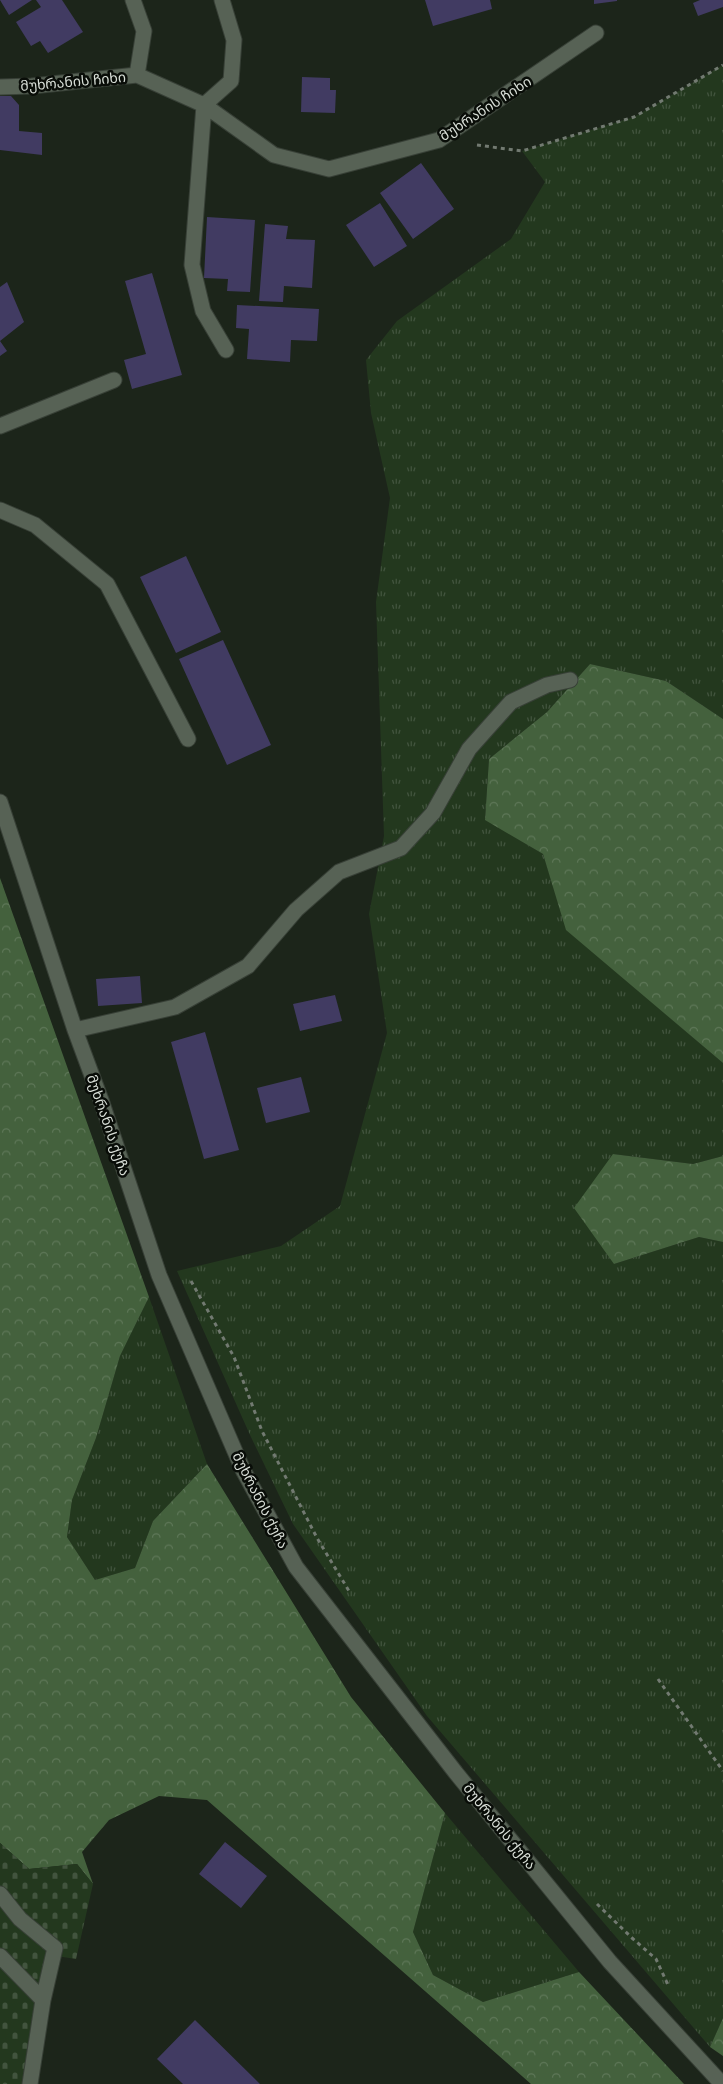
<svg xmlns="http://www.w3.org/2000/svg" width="723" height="2084" font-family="Inter,'Noto Sans Georgian',sans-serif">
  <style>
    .grass { fill: url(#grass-tufts) }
    .forest { fill: url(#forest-crowns) }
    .cemetery { fill: url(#cemetery-stones) }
    .building { fill: #413b62 }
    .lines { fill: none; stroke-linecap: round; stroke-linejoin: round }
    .minor-casing { stroke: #384037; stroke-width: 17 }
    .path { stroke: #727a71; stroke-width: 3; stroke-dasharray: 4 4; stroke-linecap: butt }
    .minor { stroke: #576255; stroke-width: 15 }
    .labels { text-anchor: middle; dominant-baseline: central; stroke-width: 5; stroke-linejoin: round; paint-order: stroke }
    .street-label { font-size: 14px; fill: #d8ded7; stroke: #090d08 }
  </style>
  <defs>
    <pattern id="grass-tufts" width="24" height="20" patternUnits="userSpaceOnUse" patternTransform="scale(1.25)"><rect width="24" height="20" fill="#23381e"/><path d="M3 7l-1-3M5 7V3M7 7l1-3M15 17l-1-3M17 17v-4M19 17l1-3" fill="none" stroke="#42543e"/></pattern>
    <pattern id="forest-crowns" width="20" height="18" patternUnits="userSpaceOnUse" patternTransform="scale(1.25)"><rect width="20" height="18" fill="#44613d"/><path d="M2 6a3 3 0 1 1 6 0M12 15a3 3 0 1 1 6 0" fill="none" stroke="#5e7758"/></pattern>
    <pattern id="cemetery-stones" width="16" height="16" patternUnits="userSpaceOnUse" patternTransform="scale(1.25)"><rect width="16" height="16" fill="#23381e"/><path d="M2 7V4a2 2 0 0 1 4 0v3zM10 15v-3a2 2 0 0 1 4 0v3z" fill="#42543e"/></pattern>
  </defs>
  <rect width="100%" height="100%" fill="#1c251a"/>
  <!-- grass -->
  <path class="grass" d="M723 65V719L666 681 590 664 547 712 489 759 485 819 543 854 567 930 723 1063V1156L693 1164 613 1154 614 1264 699 1237 723 1242V2018L710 2047 427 1716 293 1524 250 1435 177 1271 281 1246 340 1206 387 1033 369 914 384 836 376 602 390 498 371 413 366 360 397 321 511 239 545 182 522 151 634 117Z
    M149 1297 207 1464 153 1521 135 1568 95 1580 67 1537 72 1500 96 1438 120 1356Z
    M445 1813 579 1972 483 2002 433 1975 413 1932Z"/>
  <!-- forest -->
  <path class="forest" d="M590 664 666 681 723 719V1063L566 930 543 854 485 820 489 759 547 712Z
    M0 878 149 1297 120 1356 96 1438 72 1500 67 1537 95 1580 135 1568 153 1521 207 1464 351 1697 445 1813 413 1932 433 1975 483 2002 579 1972 684 2084H531L207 1800 159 1796 109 1820 82 1852 93 1884 77 1864 29 1869 0 1843Z
    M613 1154 693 1164 723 1156V1242L699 1237 614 1264 574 1208Z
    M723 2018V2056L710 2047Z"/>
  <!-- cemetery -->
  <path class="cemetery" d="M0 1843 29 1869 77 1864 93 1884 76 1959 50 1955 23 2084H0Z"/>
  <!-- building -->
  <path class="building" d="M0 0H32L9 15Z
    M36 0H62L83 32 48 53 40 41 31 46 16 22 41 7Z
    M425 0H490L492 9 433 26Z
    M594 0H617V1L594 4Z
    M700 0H723V7L698 16 693 3Z
    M302 77 330 78V90H336L335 113 301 112Z
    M0 96H11L19 105V131L42 133V155L0 150Z
    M421 163 454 209 413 239 380 193Z
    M380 203 407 246 374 267 346 225Z
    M207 217 255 220 250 292 227 291 228 279 204 278Z
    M265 224 288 226 286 239 315 240 312 288 284 286 283 302 259 301Z
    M152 273 182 375 132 389 124 360 146 354 125 281Z
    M7 282 24 322 0 341V287Z
    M237 305 319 309 317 341 291 340 290 362 247 359 249 329 236 328Z
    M0 341 7 351 0 356Z
    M186 556 221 632 176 653 140 577Z
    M223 640 271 745 227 765 179 659Z
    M140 976 142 1003 98 1006 96 979Z
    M335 995 342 1021 300 1031 293 1004Z
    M205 1032 239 1150 204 1159 171 1042Z
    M301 1077 310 1112 266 1123 257 1088Z
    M225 1842 267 1876 241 1908 199 1874Z
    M195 2020 260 2084H183L157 2059Z"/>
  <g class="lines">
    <!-- minor casing -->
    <g class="minor-casing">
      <path id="minor" d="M133 0 144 31 137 75
        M222 0 234 40 231 81 204 105 192 265 203 311 226 350
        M0 87 32 86 137 75 204 105 274 155 329 169 439 140 596 33
        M0 426 114 380
        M0 510 35 525 107 584 188 739
        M0 802 75 1030 101 1100 159 1275 243 1470 296 1567 456 1773 610 1962 722 2084
        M75 1030 175 1007 248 966 296 910 339 872 401 848 433 813 469 749 511 702 547 685 570 680
        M0 1894 20 1919 55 1948 43 2000 30 2084
        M0 1956 43 2000"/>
    </g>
    <!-- path -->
    <path class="path" d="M477 145 522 151 634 117 723 65
      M191 1281 234 1357 262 1431 317 1538 349 1591
      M658 1679 723 1771
      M597 1904 632 1938 656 1959 669 1987"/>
    <!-- minor -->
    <use href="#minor" class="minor"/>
  </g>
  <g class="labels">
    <!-- street labels -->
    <g class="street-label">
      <text transform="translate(73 81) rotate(-5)">მუხრანის ჩიხი</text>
      <text transform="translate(485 108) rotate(-33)">მუხრანის ჩიხი</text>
      <text transform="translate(109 1125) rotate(71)">მუხრანის ქუჩა</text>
      <text transform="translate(261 1500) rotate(63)">მუხრანის ქუჩა</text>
      <text transform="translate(500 1826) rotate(51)">მუხრანის ქუჩა</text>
    </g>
  </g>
</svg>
